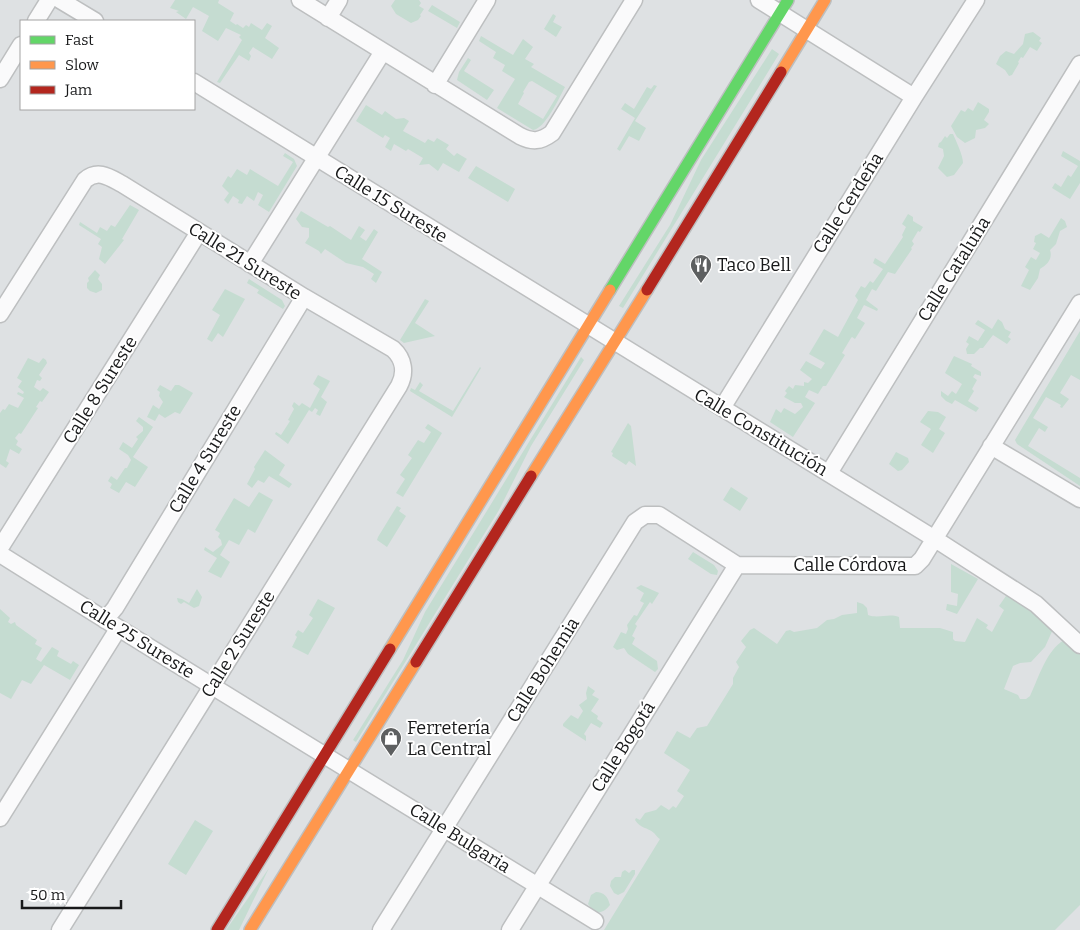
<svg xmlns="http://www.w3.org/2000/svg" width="1080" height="930" font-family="Bitter,serif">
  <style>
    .green { fill: #c5dcd1; fill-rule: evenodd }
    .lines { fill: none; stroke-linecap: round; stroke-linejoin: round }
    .street-casing { stroke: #bdbfc0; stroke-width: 19 }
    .fast-casing { stroke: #bdbfc0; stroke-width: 14 }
    .slow-casing { stroke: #bdbfc0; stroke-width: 14 }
    .jam-casing { stroke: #bdbfc0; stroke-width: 14 }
    .street { stroke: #fafafb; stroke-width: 16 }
    .fast { stroke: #63d668; stroke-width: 11 }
    .slow { stroke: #ff974d; stroke-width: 11 }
    .jam { stroke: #b3261e; stroke-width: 11 }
    .labels { text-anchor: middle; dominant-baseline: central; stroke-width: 4; stroke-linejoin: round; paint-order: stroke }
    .street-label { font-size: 18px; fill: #18191a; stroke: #fff }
    .poi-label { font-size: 18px; fill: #18191a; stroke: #fff; text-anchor: start }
  </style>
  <rect width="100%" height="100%" fill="#dee1e3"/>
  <!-- green -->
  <path class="green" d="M175 0H219L218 3 234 13 230 21 236 25 237 24 243 28 246 25 249 27 251 23 262 30 267 23 272 26 265 38 279 48 272 59 253 47 249 53 251 56 249 61 239 55 220 83 217 82 242 40 239 37 241 35 226 28 218 41 202 31 209 16 193 7 186 19 176 12 179 11 170 8Z
    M395 0H419L421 3 419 6 424 9 420 15 421 16 418 20 411 23 396 14 391 6Z
    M432 5 460 22 457 28 428 11Z
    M553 14 556 16 553 22 562 27 556 37 544 29Z
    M1033 32 1041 38 1039 41 1042 43 1037 51 1030 47 1023 58 1021 57 1018 62 1019 63 1012 75 1009 76 1005 70 996 64 1000 56 1006 51 1014 54 1023 44 1025 34Z
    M481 36 513 55 523 39 533 47 525 59 534 64 531 67 565 87C559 98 545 129 533 130L497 108 515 79 502 71 505 65 493 58 496 52 479 41ZM532 81 557 96 543 119 518 104 524 93 523 92 529 82Z
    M772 49 779 54 623 308 619 306 670 225 701 160Z
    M468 58 471 60 464 71 494 90 487 100 457 80 459 72Z
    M654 85 657 86 635 121 646 128 639 141 629 136 620 151 617 149 635 118 621 109 625 103 634 109 647 87 651 89Z
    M978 102 989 109V112L984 120 989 124 985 128 976 130 975 138 965 143 957 137 951 126 961 110 965 112 968 108 973 111Z
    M366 105 382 115 385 111 396 119 404 118 409 121 403 131 425 143 428 139 434 142 437 138 449 145 446 149 454 156 457 153 467 159 466 160 459 172 443 163 438 171 429 164 419 165 423 158 408 149 406 151 394 144 391 151 385 147 390 138 385 135 383 138 356 121Z
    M950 134H953C956 141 963 155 963 163L954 175 947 177 938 168 944 156 943 149 938 147 939 143 941 142 945 136 947 138Z
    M1063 151 1080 161V183L1070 199 1052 188 1055 183 1061 187 1068 175 1071 177 1078 166 1061 156Z
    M285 153 294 159 297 166 269 212 258 205 263 195 258 192 254 201 247 196 242 204 238 203 239 200 233 196 228 204 224 200 229 193 222 186 228 176 231 178 237 169 247 175 250 169 278 186 293 162 283 156Z
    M476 166 515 189 508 202 468 178Z
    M130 205 139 210 122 239 124 240 105 264 99 259 102 247 98 244 101 239 79 225 80 222 97 233 100 227 107 231 111 225 115 227Z
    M301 211 328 227 330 226 351 240 359 226 365 230 360 237 366 241 374 229 378 232 362 259 382 272 376 283 371 279 374 274 363 267 346 263 325 249 321 254 319 251 305 243 309 237V228L302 227 296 219Z
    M908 214 913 217V221L923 227 920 232 918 231 912 241 914 244 911 248 912 249 895 274 888 272 876 291 872 289 866 300 878 309 877 311 864 305 857 318 865 323 855 339 852 337 851 338 842 353 845 355 826 386H823L818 394 809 390 805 397 815 403 793 437 770 422 776 409 781 413 784 408 795 414 803 407 801 403H795L784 397 787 393 785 391 789 386 793 389 795 385 804 386V382L808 383 812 379 800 370 806 361 821 369 825 363 809 354 824 329 838 337 858 300 855 296 861 286 865 288 870 281 873 283 883 269 873 263 875 258 885 264 903 237 902 235 906 227 902 224Z
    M1061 218 1065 221 1067 227 1060 231 1056 244 1050 250C1053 259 1047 265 1040 269L1038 278 1030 290 1021 286 1029 270 1025 267 1031 257 1036 260 1040 253 1033 249 1036 243 1034 242 1035 236 1041 233 1049 238Z
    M95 270 100 275 98 279 102 284V290L96 293 90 291 87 288V283L89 281 88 278Z
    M249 279 282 300 285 306 283 309 257 293 259 290 247 283Z
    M225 289 245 299 223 337 218 333 212 342 207 339 220 315 212 310Z
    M425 299 429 301 415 323 435 336 404 343 400 340Z
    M998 319 1002 322 1005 329 1011 332 1008 337 1011 339 1007 344 993 335 983 348H980L974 354H967L966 349 969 344 966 342 969 336 978 341 985 330 975 324 978 320 992 329Z
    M1080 331V380L1071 375 1060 393 1069 399 1062 408 1060 407 1061 405 1046 397 1033 418 1048 427 1045 432 1039 428 1028 446 1080 478V486L1017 444 1015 440Z
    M954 356 972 364 971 366 981 372V376L975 374 973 377 977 380 972 389 974 391 968 401 979 408 976 412 955 400 952 404 946 401 941 396V391L948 396 952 391 956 394 962 384 945 373Z
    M581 357 584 360 531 446 499 510 356 742 353 740 403 660 425 612Z
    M28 358 39 363 43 358 46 360 47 363 39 375 42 378 40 381 37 380 34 387 40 391 43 388 49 392 42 402 40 401 36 407 38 408 21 434 19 433 15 438 18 441 16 445 22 449 19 454 10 449 6 461 9 463 6 468 0 464V413L3 409 5 410 9 404 18 408 24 398 17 394 18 392 23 394 24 392 18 387 22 381 17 378Z
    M480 367 481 368 452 417 410 391 411 388 415 390 420 382 423 385 419 391 453 411Z
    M318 375 330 381 321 397 327 402 320 416 316 414 318 410 315 408 312 412 309 410 288 444 275 434 276 432 281 435 290 421 288 420 294 409 292 406 294 402 299 406 302 403 310 408 320 389 313 384Z
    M160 385 171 391 175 385H179L193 393 180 414 175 412 165 418 159 414 155 421 147 417 153 405 159 409 163 402 159 396 160 392 157 390Z
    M928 411 938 412 946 417 939 429 945 433 933 453 921 445 931 429 920 422Z
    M139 417 153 427 133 457 148 467 135 487 126 482 119 493 110 488 112 484 108 481 111 476 117 480 125 468H127L131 460 128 455 119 449 123 442 132 448 138 439 136 437 143 431V427L136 421Z
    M628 423 631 426 636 466 629 461 626 465 612 456 613 453 611 452Z
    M428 424 442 433 403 497 396 493 405 479 400 475 412 458 408 455 418 440 424 443 431 432 425 428Z
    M265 450 285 465 279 475 292 484 289 488 269 476 264 483 258 480 252 488 247 484 255 469 254 467Z
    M896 452 908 458 909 462 902 470 898 471 889 464Z
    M731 487 748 498 740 511 723 500Z
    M259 492 273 500 255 533 248 529 239 545 229 540 220 555 230 562 221 578 209 572H208L217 558 204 550 205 547 213 552 222 545 221 540 218 537 220 533 215 530 234 498 249 507Z
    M397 506 401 508 399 511 406 516 387 547 377 540 378 537Z
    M693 552 714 565 718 571 717 575 711 574 688 559Z
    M951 564 978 579 957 614 946 610 947 604 957 606 958 594 951 592Z
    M641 585 659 593 652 604 650 602 635 624 637 626 632 636 635 638 632 644 657 661 658 669 655 672 628 654 624 648 617 650 613 647 621 632 626 634 628 629 627 625 634 615 637 616 644 603 640 601 644 593 636 588Z
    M197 589 202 597 199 606 194 608 184 602 181 604 178 602 177 598 182 599 189 603Z
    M1008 593 1031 607 1054 627 1045 647 1031 662 1020 663 1013 666 1004 689 1018 695 1020 699H1026L1030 696C1039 677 1046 651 1064 640L1080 651V905L1055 930H604L660 839C658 838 656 835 654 833 647 827 641 829 635 820L636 818 640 820 645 813 656 810 661 805 669 810 673 806 676 808 684 796 677 791 690 770 664 753 677 731 690 738 697 728 707 726 733 684V678L739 667 736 662 746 647 741 641 750 630 754 628 777 644 786 631 790 630 794 632 817 628 827 620 834 619 842 615 857 613V602L863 604 867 608 868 615C879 619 888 613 899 617L900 628H940L953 632V639L955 641 965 642 977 618 988 625 986 628 992 632 1004 610 999 606Z
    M318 599 335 608 308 655 292 647 297 637 295 635 298 630 303 633 313 618 309 615Z
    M0 609 10 618 8 622 11 624 15 622 16 625 37 640 35 644 42 648 36 659 41 662 52 647 59 651 57 656 71 664 73 661 79 665 70 680 44 665 31 684 22 680 11 699 0 693Z
    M588 686 595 691 592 695 599 699 591 711 598 716 597 719 603 723 600 728 591 723 584 734 586 736V741L563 726V724L571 715 578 719 583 711 579 705 587 699 586 693Z
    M195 820 213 831 186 875 168 864Z
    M269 868 239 930H226Z
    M625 870 629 873 632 870H635V874L624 892 618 895 614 893 610 886 611 881 615 877H621L622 872Z
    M596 892C604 892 608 897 610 905 605 911 602 913 594 912L588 904 591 895Z"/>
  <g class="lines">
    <!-- street casing -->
    <g class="street-casing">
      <path id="street" d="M60 0 95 21
        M300 0 520 136C532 142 540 142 552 133L634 0
        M759 0 914 97
        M328 18 339 0
        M36 21 49 0
        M0 79 21 45
        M194 82 935 539 1036 604 1080 645
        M435 85 487 0
        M250 264 382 53
        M0 314 85 180C98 169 109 177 122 184L304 297 393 349C404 359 406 373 399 386L60 930
        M722 408 914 97 976 0
        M991 446 1080 499
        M829 473 1080 64
        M0 548 199 232
        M0 554C197 678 396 799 595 921
        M105 620 115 608 304 297
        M0 818 118 629
        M381 930 635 522 645 515H659L737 565 915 566 922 559 1080 303
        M510 930 737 565"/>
    </g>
    <!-- fast casing -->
    <g class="fast-casing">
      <path id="fast" d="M610 290 788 0"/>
    </g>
    <!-- slow casing -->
    <g class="slow-casing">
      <path id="slow" d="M781 72 825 0
        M531 476 647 290
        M390 649 610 290
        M250 930 416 662"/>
    </g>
    <!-- jam casing -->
    <g class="jam-casing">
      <path id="jam" d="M647 290 781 72
        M416 662 531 476
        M217 930 390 649"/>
    </g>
    <!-- street -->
    <use href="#street" class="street"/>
    <!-- fast -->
    <use href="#fast" class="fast"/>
    <!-- slow -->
    <use href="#slow" class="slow"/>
    <!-- jam -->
    <use href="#jam" class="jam"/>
  </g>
  <!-- icons -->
  <defs>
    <g id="restaurant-pin" transform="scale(1.125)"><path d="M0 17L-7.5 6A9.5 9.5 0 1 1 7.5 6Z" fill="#5d5f60" stroke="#fff"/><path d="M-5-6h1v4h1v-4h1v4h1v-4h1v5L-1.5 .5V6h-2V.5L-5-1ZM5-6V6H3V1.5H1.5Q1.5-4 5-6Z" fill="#fff"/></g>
    <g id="shop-pin" transform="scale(1.125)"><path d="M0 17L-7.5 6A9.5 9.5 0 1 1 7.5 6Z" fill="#5d5f60" stroke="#fff"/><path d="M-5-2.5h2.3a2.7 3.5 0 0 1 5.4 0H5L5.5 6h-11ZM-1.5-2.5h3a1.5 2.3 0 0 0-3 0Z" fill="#fff"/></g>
  </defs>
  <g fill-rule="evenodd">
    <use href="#restaurant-pin" x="701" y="265"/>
    <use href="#shop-pin" x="391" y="738"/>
  </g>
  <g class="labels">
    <!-- street labels -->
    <g class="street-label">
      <text transform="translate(848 203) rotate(-58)">Calle Cerdeña</text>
      <text transform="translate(391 204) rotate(32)">Calle 15 Sureste</text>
      <text transform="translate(245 261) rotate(32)">Calle 21 Sureste</text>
      <text transform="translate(954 269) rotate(-58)">Calle Cataluña</text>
      <text transform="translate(100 390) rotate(-58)">Calle 8 Sureste</text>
      <text transform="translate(761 432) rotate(31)">Calle Constitución</text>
      <text transform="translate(205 459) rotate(-59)">Calle 4 Sureste</text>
      <text x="850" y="565">Calle Córdova</text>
      <text transform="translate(137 639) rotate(32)">Calle 25 Sureste</text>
      <text transform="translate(238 644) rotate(-58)">Calle 2 Sureste</text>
      <text transform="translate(543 670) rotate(-58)">Calle Bohemia</text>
      <text transform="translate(623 747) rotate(-58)">Calle Bogotá</text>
      <text transform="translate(460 838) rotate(32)">Calle Bulgaria</text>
    </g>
    <!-- poi labels -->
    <g class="poi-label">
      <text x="717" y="265">Taco Bell</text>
      <text x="407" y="728">Ferretería<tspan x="407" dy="21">La Central</tspan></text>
    </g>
  </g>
  <!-- legend -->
  <rect x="20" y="20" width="175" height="90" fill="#ffffff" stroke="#a3a3a3"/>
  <rect x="30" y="36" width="25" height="8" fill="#63d668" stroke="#a3a3a3"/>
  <text x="65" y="45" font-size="15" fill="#18191a">Fast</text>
  <rect x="30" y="61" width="25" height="8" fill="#ff974d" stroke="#a3a3a3"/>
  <text x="65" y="70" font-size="15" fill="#18191a">Slow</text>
  <rect x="30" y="86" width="25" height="8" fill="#b3261e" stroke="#a3a3a3"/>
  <text x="65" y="95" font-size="15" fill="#18191a">Jam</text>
  <!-- scale -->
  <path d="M22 900v8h99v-8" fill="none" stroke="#18191a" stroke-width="2.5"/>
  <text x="30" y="900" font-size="15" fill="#18191a" stroke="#ffffff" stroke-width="4" paint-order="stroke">50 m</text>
</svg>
